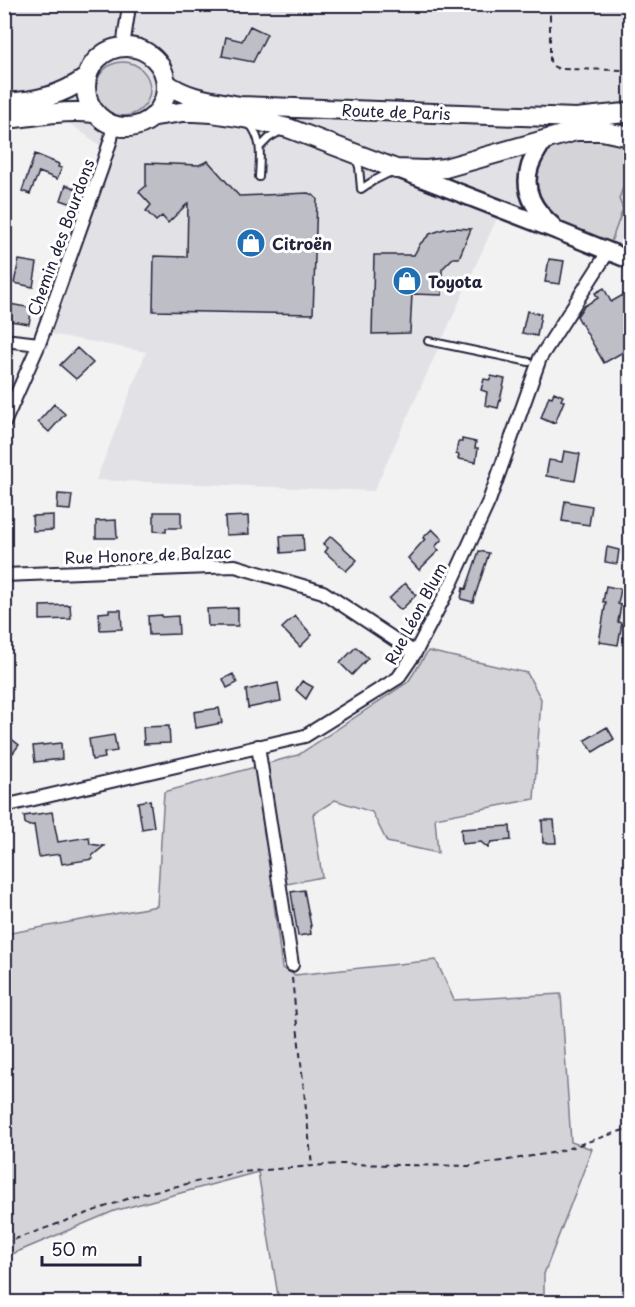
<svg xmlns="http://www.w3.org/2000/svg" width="635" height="1307" font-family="'Playpen Sans',sans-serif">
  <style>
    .built { fill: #e2e2e6 }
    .green { fill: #d3d3d8; stroke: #7a7a8a; stroke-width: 1.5 }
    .building { fill: #bebec6; stroke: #22223b; stroke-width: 1.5 }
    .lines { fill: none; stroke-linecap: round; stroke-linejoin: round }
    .lane-casing { stroke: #22223b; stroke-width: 10 }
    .street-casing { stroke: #22223b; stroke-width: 16 }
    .secondary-casing { stroke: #22223b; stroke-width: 21 }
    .primary-casing { stroke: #22223b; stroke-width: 22 }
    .path { stroke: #22223b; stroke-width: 2; stroke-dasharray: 6 4.5; stroke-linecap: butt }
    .lane { stroke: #fff; stroke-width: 6 }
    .street { stroke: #fff; stroke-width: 12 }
    .secondary { stroke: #fff; stroke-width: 16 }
    .primary { stroke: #fff; stroke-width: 18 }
    .labels { text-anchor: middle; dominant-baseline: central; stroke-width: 6; stroke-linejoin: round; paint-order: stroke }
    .street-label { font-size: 16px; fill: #22223b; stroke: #fff }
    .poi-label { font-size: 16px; font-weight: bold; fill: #22223b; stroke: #fff; text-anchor: start }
  </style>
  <rect width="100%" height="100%" fill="#f2f2f3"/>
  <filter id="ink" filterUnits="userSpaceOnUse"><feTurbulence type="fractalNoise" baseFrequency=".0167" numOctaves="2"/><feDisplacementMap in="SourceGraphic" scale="12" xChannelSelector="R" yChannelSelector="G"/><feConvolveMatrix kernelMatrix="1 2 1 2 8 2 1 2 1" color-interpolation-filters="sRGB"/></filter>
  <g filter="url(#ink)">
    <!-- built -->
    <path class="built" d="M4 5H630V265L497 218 374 491 96 480 146 352 45 333 101 146 48 108 5 110Z"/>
    <!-- green -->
    <path class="green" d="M96 89a27 27 0 1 1 54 0a27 27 0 1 1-54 0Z
      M584 135 630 144V168L619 199 623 209 611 242C594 236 559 227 547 215 527 195 532 155 557 142 564 138 575 137 584 135Z
      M428 651 527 673 541 699 534 799 435 818 438 853 387 842 372 812 335 800 313 814 322 877 272 887 282 968 295 975 436 960 454 1000 561 994 571 1142 592 1149 544 1274V1302H279L258 1172 114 1211 5 1257V934L157 906 164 792 298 755 408 682Z"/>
    <!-- building -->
    <path class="building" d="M250 26 267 34 253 62 222 56 226 37 242 41Z
      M35 154 59 164 58 167 62 168 57 179 39 172 30 194 22 191Z
      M208 161 239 196 308 193 313 195 317 199 313 314 153 311 154 256 187 257 188 203 168 223 162 216 156 221 146 211 151 205 139 192 146 186V163L199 165Z
      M66 185 77 189 72 204 61 200Z
      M454 228 471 229 459 258H453L442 269V295L412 294 410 333 372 334 374 255H414L420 244 430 234 444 229Z
      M549 259 564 261 560 284 545 282Z
      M19 260 37 263 33 287 14 283Z
      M604 288 611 302 630 291V348L604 363 577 316 584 306 598 298 595 293Z
      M4 303 32 308 29 324 4 320Z
      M527 311 541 314 537 336 522 333Z
      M77 348 93 363 76 379 60 365Z
      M491 376 505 379 498 408 485 405 487 392 481 390 484 379 490 380Z
      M554 392 563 396 561 400 564 401 555 423 552 422V423L541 418 549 396 552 397Z
      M54 404 65 414 49 432 38 422Z
      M462 439 476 442 475 448H478L476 462 458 459 459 455 456 454 458 442H462Z
      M564 451 580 454 575 481 546 476 549 460 562 462Z
      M58 494 72 495 70 510 57 509Z
      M565 501 592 506 589 525 562 521Z
      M154 512H181V528H166V532L154 531Z
      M53 515V530L33 531 32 516Z
      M248 516 249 534 226 535 225 517Z
      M116 520 117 538H96V521Z
      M432 529 442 539 435 547 439 550 419 570 408 558 425 539 423 538Z
      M303 535 304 551 281 553 280 536Z
      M331 536 357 560 346 571 325 552 328 548 323 544Z
      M607 547 619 550 617 564 605 562Z
      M479 551 489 553 473 602 461 599 463 588 466 589Z
      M405 583 416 595 401 610 389 599Z
      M606 586 621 589 618 604 621 605 618 622 622 623 618 645 599 642 606 602H603Z
      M70 605 71 619 40 620V606Z
      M238 608V626H208L207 609Z
      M109 610H121L122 629 100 630 99 613 109 612Z
      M162 615V617L178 616 179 634 149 635 148 616Z
      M295 616 312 635 300 647 282 628Z
      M356 647 368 658 352 675 340 663Z
      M233 674 237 683 227 688 223 679Z
      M302 681 313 687 306 699 296 690Z
      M278 683 281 701 248 708 246 690Z
      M219 708 222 723 196 728 194 712Z
      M169 726 170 743 144 744 143 727Z
      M607 727 614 739 593 752 585 740Z
      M4 733 19 745 13 753 4 745Z
      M114 735 117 751 104 753 105 758 92 760 89 739Z
      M61 743 62 759 35 762 33 746Z
      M150 800 154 827 142 829 138 802Z
      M52 812 58 842 89 837 90 844 104 846 92 856 93 859 62 864 60 854 39 857 34 825 29 826 25 823 24 816Z
      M542 820H554L556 843H543Z
      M510 826 511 840 491 842 488 848 481 842 462 844 461 829Z
      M304 890 311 926H310L311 934 298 936 291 892Z"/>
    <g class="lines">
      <!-- lane casing -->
      <g class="lane-casing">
        <path id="lane" d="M249 123C263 140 260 156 259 177
          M260 147 269 138 281 131
          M355 157 359 167 361 189 373 181 391 172
          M428 341 529 362"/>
      </g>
      <!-- street casing -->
      <g class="street-casing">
        <path id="street" d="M123 47 128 13V4
          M4 340 39 344
          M4 423 39 344 102 167 111 139 113 126
          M4 575 235 566 323 592 415 653
          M258 746 292 965
          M4 806 305 736 398 678 415 653 452 582 489 501 540 358 608 252"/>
      </g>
      <!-- secondary casing -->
      <g class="secondary-casing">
        <path id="secondary" d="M544 140C539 148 533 157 530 166 522 191 534 210 553 226
          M403 171 558 231 630 260"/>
      </g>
      <!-- primary casing -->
      <g class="primary-casing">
        <path id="primary" d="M86 87a40 40 0 1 1 80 0a40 40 0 1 1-80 0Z
          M166 83C187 99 214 101 240 106L576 118 625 113 630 111
          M4 103C37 101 61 96 87 77
          M154 116 182 112H194L212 113 244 118 288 128 396 169 426 170 445 168 576 131H602L630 137
          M4 119C35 117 64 109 94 113"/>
      </g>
      <!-- path -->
      <path class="path" d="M550 4V61L553 66 559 69 630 70
        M292 978 312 1166
        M4 1243 141 1194 241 1172 337 1164 471 1166 557 1152 630 1128"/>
      <!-- lane -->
      <use href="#lane" class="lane"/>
      <!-- street -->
      <use href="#street" class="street"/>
      <!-- secondary -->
      <use href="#secondary" class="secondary"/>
      <!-- primary -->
      <use href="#primary" class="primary"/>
    </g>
  </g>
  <!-- icons -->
  <defs>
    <g id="shop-disc" transform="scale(1.5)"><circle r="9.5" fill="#1f6fb2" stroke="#fff"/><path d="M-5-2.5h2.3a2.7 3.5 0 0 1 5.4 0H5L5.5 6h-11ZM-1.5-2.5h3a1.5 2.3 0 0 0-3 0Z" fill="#fff"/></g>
  </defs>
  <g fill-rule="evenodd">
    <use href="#shop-disc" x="251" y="243"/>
    <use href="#shop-disc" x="407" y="281"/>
  </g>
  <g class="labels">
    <!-- street labels -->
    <g class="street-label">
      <text transform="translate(396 111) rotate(2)">Route de Paris</text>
      <text transform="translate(60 237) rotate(-70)">Chemin des Bourdons</text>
      <text transform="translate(148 554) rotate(-2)">Rue Honore de Balzac</text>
      <text transform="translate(415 613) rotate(-62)">Rue Léon Blum</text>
    </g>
    <!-- poi labels -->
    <g class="poi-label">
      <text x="272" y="243">Citroën</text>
      <text x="428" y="281">Toyota</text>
    </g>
  </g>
  <!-- margin -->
  <rect width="635" height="1307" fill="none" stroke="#fff" stroke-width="24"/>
  <rect x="12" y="12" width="611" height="1283" fill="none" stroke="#22223b" stroke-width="2" filter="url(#ink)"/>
  <!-- scale -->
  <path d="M42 1256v9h98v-9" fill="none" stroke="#22223b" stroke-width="3"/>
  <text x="51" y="1256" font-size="18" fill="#22223b" stroke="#ffffff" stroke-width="4.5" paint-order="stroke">50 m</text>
</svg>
